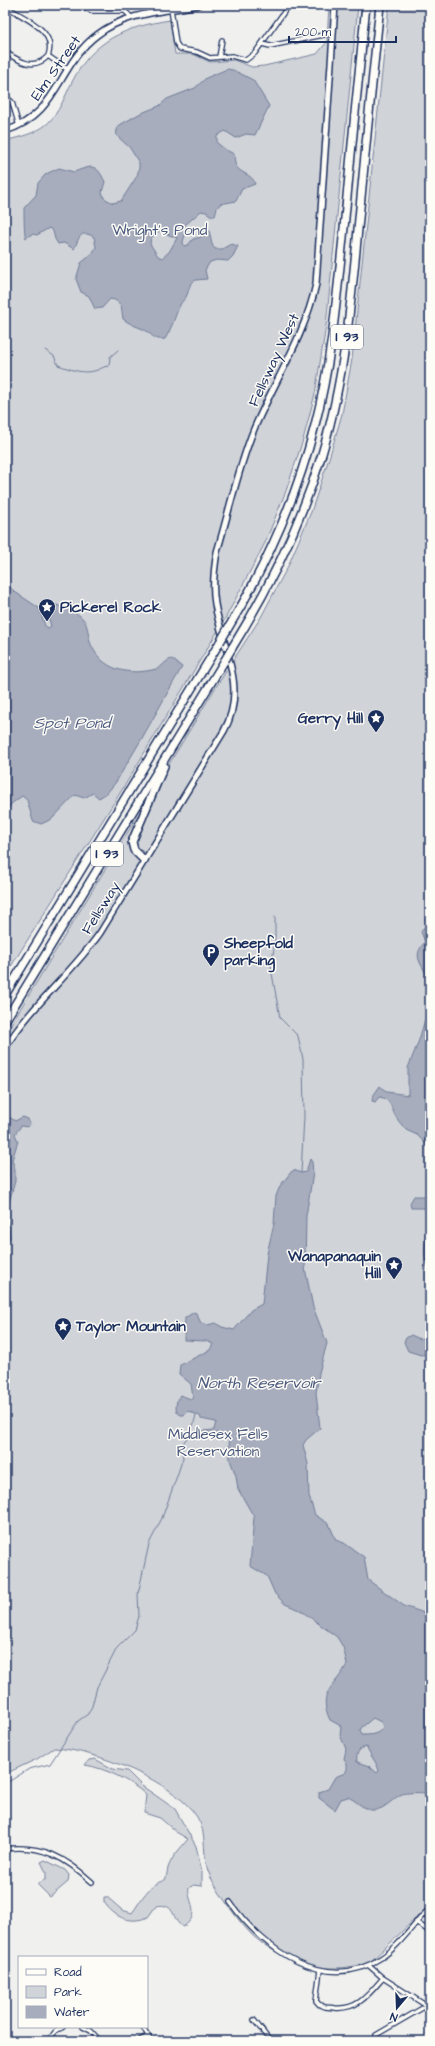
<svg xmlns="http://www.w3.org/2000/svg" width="435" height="2046" font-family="'Architects Daughter',sans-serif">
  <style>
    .green { fill: #d0d3d8; stroke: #76819b }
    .water { fill: #a7adbd; stroke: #6f7b97; fill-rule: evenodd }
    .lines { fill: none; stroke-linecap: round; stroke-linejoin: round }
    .stream { stroke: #6f7b97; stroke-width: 1 }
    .street-casing { stroke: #1b2f5e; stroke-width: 6 }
    .secondary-casing { stroke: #1b2f5e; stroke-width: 8 }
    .highway-casing { stroke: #1b2f5e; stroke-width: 10 }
    .street { stroke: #fdfcf7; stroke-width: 3.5 }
    .secondary { stroke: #fdfcf7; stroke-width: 5 }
    .highway { stroke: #fdfcf7; stroke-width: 7 }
    .highway-bridge-casing { stroke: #1b2f5e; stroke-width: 10; stroke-linecap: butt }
    .highway-bridge { stroke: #fdfcf7; stroke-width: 7 }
    .labels { text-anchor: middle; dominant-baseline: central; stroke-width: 3; stroke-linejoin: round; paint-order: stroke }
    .shield { fill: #fdfcf7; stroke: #5f6c8c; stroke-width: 1 }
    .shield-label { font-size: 14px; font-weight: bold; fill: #1b2f5e }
    .street-label { font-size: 15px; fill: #1b2f5e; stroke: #fdfcf7 }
    .park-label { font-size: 15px; fill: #48587c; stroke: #fdfcf7 }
    .poi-label { font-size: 15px; font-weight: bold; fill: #1b2f5e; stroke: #fdfcf7; text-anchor: start }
    .water-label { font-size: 16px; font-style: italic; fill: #4c5b7f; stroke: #fdfcf7 }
  </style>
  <rect width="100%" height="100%" fill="#f0f0ee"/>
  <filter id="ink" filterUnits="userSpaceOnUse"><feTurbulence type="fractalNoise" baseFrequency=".025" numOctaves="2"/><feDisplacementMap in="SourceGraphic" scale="8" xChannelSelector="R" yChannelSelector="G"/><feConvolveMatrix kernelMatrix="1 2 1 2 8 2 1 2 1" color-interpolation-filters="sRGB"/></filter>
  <g filter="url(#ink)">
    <!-- green -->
    <path class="green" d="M329 5H358L326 326 315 394 303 440 286 491 265 543 225 619 125 785 5 976V141C19 137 35 134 47 124 59 113 65 96 72 82 93 40 125 27 170 20L175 54H193L210 62 234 60 252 67 264 66 317 54 327 42Z
      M389 5H430V1905C414 1919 400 1934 384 1949 379 1953 374 1959 369 1963 363 1966 354 1966 348 1967 318 1972 282 1959 258 1940 243 1929 220 1895 211 1878 200 1857 209 1835 197 1817 174 1781 95 1750 54 1748L37 1759 5 1774V1034L214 690 261 617 288 566 311 512 330 455 342 414 352 359Z
      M95 1759 113 1769 127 1771 142 1786 175 1809 196 1846 202 1872V1886L194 1885 189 1888C186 1899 203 1914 183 1927 171 1921 177 1902 156 1906L148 1917C130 1925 114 1917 104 1902V1897H107L122 1910 132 1913C142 1900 147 1885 165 1880 167 1876 167 1872 168 1868 172 1856 181 1848 188 1839L176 1832 160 1818 144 1813 146 1795C131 1781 105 1768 85 1765L89 1760Z
      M45 1860 65 1870 69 1875 68 1882 50 1897 37 1884 46 1879V1872L41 1862Z"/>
    <!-- water -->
    <path class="water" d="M227 69 233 70 253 80 269 106 255 135 246 134 236 138 225 131 217 136V143L226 150 234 154C235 157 234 160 235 163 237 174 253 173 255 184L242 189 236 201 220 204 217 208 215 216H212L206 212 201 211 184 226 185 235 183 242 184 246 188 245 193 239 201 237 207 227C212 233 209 243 215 249H222L231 244 238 246 233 256 228 261 217 260 210 262 205 270 207 279 196 280 191 283C189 287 188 294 186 297 184 300 182 301 180 305 175 316 172 328 165 339 154 341 151 333 143 329 135 326 130 324 123 319L121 305 115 300 110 299 102 308 95 309 89 296 81 292 76 279 81 263 92 254 96 247 94 237C79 228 79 240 74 249L64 243 58 244 55 239 53 231 49 228 37 235 32 234 26 238C24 235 24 214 24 208L36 195 38 183 46 174 59 168 74 172C91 166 96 162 105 182L102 192 104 198 113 203 121 201 137 176 139 168V163L130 148 116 135 118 126 139 114 159 106 167 99 195 88 206 78ZM159 231 177 238 169 252 162 258 158 256 150 244 151 238Z
      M5 582 15 592 39 608 45 626 48 628 51 626 47 613 49 606 57 605C65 609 78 612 83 619 88 624 88 635 90 642 101 671 129 676 156 669 163 667 165 660 172 659L182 667 141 740 116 782 107 793 99 798 93 793 84 798 75 795 52 819 41 824 33 821 27 800 22 796 11 804 5 815Z
      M430 914V991C429 987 429 982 428 978 422 963 411 957 425 942L421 932 426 925 425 918Z
      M430 1002V1148L417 1135 406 1130C403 1126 398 1121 396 1117 391 1109 391 1098 379 1097L375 1102 372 1101 373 1096 380 1086 387 1092 408 1095V1068L419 1040Z
      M5 1114 15 1121 23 1117 28 1119 30 1124 28 1127 21 1126 15 1134 18 1141 12 1160 15 1169V1181L7 1210 10 1238 5 1242Z
      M310 1159 312 1162 313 1173 306 1216 305 1268 313 1307 327 1343 319 1373 316 1393 320 1428 306 1440 303 1445 308 1464 309 1496 315 1515 329 1524 336 1540 344 1543 364 1557 368 1580 404 1606 430 1615V1794C425 1792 404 1792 400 1795 390 1801 381 1814 367 1809 360 1806 355 1800 348 1797L341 1799 335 1810 319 1798V1792L328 1789 335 1777 345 1773C348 1769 348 1763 344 1759L346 1749 340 1735 341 1726 330 1720C316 1691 337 1686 347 1664L343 1647 337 1637 300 1610 285 1604 275 1594 267 1576 250 1566 254 1517 238 1489 236 1476 230 1460 229 1440 217 1433 202 1439 203 1431 214 1430 216 1422 201 1419 200 1416 188 1411 184 1415H181C173 1411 176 1401 180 1395L191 1399 193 1398 191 1384 179 1374 180 1365 210 1350 213 1344 206 1341 184 1340 185 1318 194 1312 196 1313 201 1323 208 1325 215 1323 222 1327 234 1330 251 1310 262 1304 267 1254 274 1223 276 1196 280 1186 291 1172 294 1170 301 1173 306 1172ZM373 1718 381 1722 383 1727C379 1735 370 1735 362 1735L360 1731 361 1728ZM367 1747C370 1756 377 1762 379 1771L377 1773 369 1766 357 1762C356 1754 358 1748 367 1747Z
      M414 1196H430V1272C416 1253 435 1219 424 1208H411L410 1203Z
      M411 1335 420 1339 430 1337V1354L421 1355 408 1351 404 1342 406 1338Z"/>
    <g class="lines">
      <!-- stream -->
      <path class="stream" d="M45 350 54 356 58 365C70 369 81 374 94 371 100 370 103 366 109 366L110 357 118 350
        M275 917V942L271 968 280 1018 298 1036 303 1059 304 1116 301 1173
        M5 1784 29 1769 50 1764 78 1721 88 1714 92 1706 97 1687 117 1648 135 1630 139 1616 138 1594 149 1544 162 1518 178 1473 183 1458 182 1445 192 1430 196 1415"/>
      <!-- street casing -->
      <g class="street-casing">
        <path id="street" d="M77 5 92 11H125L131 17
          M157 5V11
          M5 6C22 17 58 30 48 56L67 69
          M171 9 176 43 180 49 197 52 210 58 232 56 246 60 255 53 289 5
          M262 44 270 46 333 33
          M5 52C19 61 34 71 48 56
          M219 57 222 40
          M5 96 12 102 19 126
          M5 1849C42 1844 66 1858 92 1882
          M230 1902C262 1948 325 1995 381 1958 400 1946 413 1924 430 1908
          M416 1922 430 1932
          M368 1965 383 1978 430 2008
          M320 1970 316 2001C321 2008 326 2007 335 2008 358 2010 369 1994 383 1978
          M254 2020 270 2041
          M83 2027 91 2031 100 2041
          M143 2027 151 2041
          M376 2035 426 2006
          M48 2041 55 2032 63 2027
          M138 2041 148 2036"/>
      </g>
      <!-- secondary casing -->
      <g class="secondary-casing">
        <path id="secondary" d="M5 131C59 115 57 65 97 35 127 12 163 12 198 5
          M5 1048C31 1006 71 974 100 933L224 731C248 687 222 648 215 604 212 587 214 569 217 552 229 512 238 468 254 429 275 380 305 336 316 284L335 5"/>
      </g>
      <!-- highway casing -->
      <g class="highway-casing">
        <path id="highway" d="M227 630C266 566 297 497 315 425 332 360 337 294 344 228 351 154 358 79 366 5
          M232 648C270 587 301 523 322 454 344 380 351 305 358 229 365 154 372 80 380 5
          M144 860 134 850 132 842 164 766
          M5 995 220 642
          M5 1021 225 660"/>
      </g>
      <!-- street -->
      <use href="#street" class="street"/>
      <!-- secondary -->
      <use href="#secondary" class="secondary"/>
      <!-- highway -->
      <use href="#highway" class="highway"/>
      <!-- highway-bridge casing -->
      <g class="highway-bridge-casing">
        <path id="highway-bridge" d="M220 642 227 630
          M225 660 232 648"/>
      </g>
      <!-- highway-bridge -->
      <use href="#highway-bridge" class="highway-bridge"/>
    </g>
  </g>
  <!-- icons -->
  <defs>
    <g id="sight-pin" transform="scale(0.9)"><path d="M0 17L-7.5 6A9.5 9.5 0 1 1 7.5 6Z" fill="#1b2f5e" stroke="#fdfcf7"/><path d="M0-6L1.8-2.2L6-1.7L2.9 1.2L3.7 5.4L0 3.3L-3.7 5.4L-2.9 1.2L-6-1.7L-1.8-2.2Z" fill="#fff"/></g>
    <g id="parking-pin" transform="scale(0.9)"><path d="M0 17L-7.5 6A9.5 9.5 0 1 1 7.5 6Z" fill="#1b2f5e" stroke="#fdfcf7"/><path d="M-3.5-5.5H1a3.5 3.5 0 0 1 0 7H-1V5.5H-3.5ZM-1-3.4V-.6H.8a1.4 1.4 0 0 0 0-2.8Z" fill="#fff"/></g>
  </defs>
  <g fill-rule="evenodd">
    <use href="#sight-pin" x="47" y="607"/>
    <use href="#sight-pin" x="376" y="718"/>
    <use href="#parking-pin" x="211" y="952"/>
    <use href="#sight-pin" x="394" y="1265"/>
    <use href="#sight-pin" x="63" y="1326"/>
  </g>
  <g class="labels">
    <!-- shield labels -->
    <g class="shield">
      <rect x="331" y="325" width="32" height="24" rx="3"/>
      <rect x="91" y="842" width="32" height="24" rx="3"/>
    </g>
    <g class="shield-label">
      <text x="347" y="337">I 93</text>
      <text x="107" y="854">I 93</text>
    </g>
    <!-- street labels -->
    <g class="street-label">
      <text transform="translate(56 68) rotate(-55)">Elm Street</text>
      <text transform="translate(274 360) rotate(-65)">Fellsway West</text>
      <text transform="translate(101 908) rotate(-58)">Fellsway</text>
    </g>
    <!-- park labels -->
    <g class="park-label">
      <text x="160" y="230">Wright's Pond</text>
      <text x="218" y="1434">Middlesex Fells<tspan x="218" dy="17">Reservation</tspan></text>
    </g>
    <!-- poi labels -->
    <g class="poi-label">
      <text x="60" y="607">Pickerel Rock</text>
      <text x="363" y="718" text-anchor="end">Gerry Hill</text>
      <text x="224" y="943">Sheepfold<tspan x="224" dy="17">parking</tspan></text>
      <text x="381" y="1256" text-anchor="end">Wanapanaquin<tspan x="381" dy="17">Hill</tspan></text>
      <text x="76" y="1326">Taylor Mountain</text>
    </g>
    <!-- water labels -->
    <g class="water-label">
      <text x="72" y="723">Spot Pond</text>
      <text x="259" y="1383">North Reservoir</text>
    </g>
  </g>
  <!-- margin -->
  <rect width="435" height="2046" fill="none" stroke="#fdfcf7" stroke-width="20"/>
  <rect x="10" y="10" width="415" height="2026" fill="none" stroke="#1b2f5e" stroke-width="1.5" filter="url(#ink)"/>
  <!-- legend -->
  <rect x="18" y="1956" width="130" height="72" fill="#fdfcf7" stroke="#a3aaba"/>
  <rect x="26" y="1969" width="20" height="6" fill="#fdfcf7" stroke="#a3aaba"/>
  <text x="54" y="1976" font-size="12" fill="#1b2f5e">Road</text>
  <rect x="26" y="1986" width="20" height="12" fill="#d0d3d8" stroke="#a3aaba"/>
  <text x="54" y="1996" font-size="12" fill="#1b2f5e">Park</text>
  <rect x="26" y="2006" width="20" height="12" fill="#a7adbd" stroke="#a3aaba"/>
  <text x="54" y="2016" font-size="12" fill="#1b2f5e">Water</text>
  <!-- north arrow -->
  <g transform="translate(397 2008) rotate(199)" stroke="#fdfcf7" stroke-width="3" paint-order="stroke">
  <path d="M0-3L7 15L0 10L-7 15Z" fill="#1b2f5e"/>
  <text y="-6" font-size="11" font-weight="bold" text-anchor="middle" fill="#1b2f5e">N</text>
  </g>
  <!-- scale -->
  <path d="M289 36v6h107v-6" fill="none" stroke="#1b2f5e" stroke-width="2"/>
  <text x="295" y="36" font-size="12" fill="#1b2f5e" stroke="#fdfcf7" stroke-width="3" paint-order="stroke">200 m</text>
</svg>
